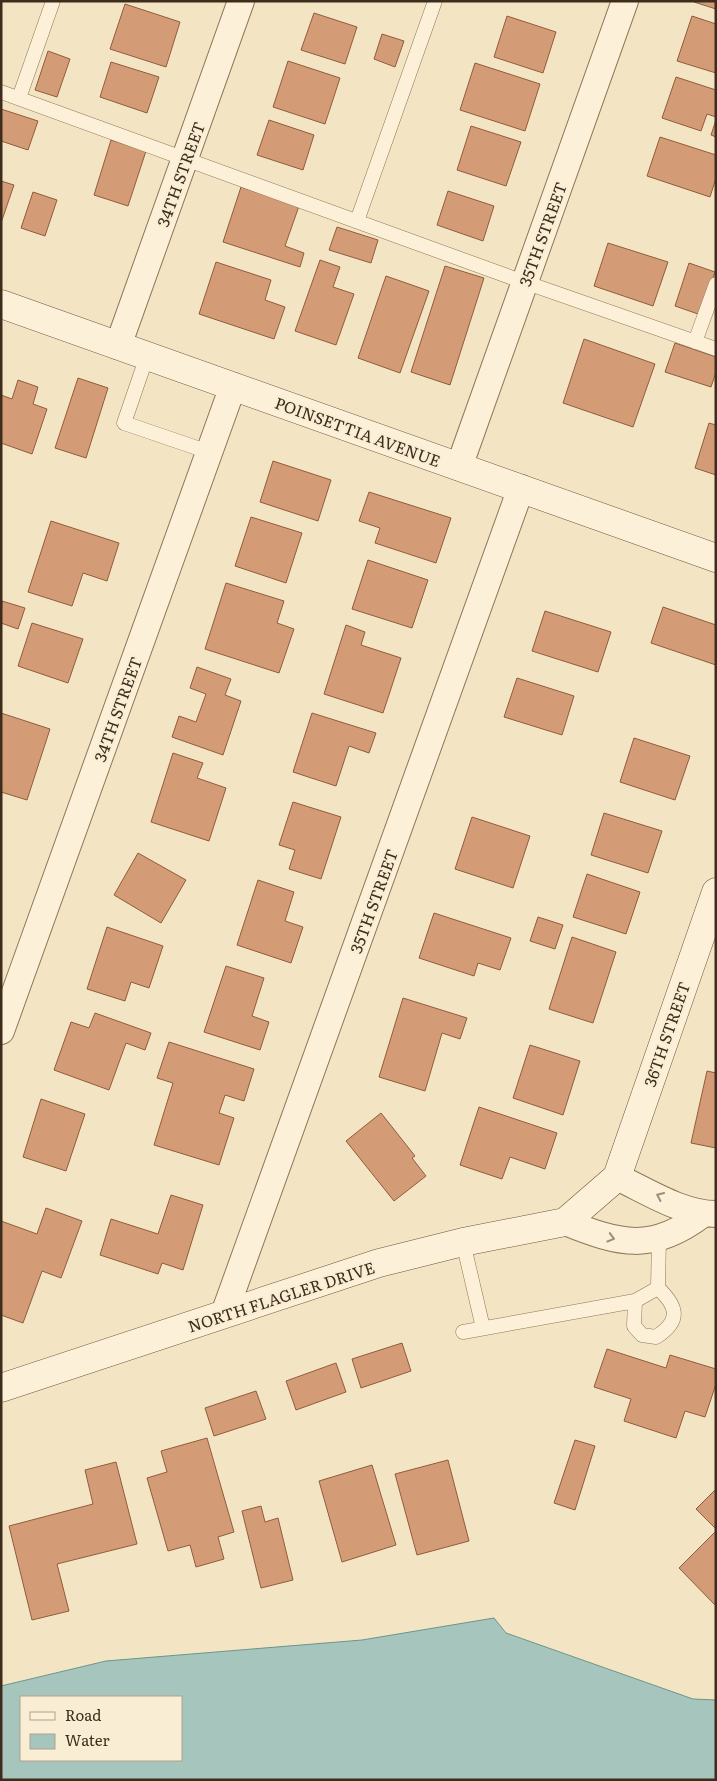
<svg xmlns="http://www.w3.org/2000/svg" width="717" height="1781" font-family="Literata,serif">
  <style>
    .water { fill: #a6c5bc; stroke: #6c958a; fill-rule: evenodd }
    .building { fill: #d49c76; stroke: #915c3b }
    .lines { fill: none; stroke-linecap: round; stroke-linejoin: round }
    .lane-casing { stroke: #907558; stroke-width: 15 }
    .street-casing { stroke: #907558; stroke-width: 28 }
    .secondary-casing { stroke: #71553b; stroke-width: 29 }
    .lane { stroke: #fcf1d8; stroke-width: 14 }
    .street { stroke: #fcf1d8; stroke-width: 26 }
    .secondary { stroke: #fcf1d8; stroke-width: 28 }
    .oneway { stroke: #9d8f7a }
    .labels { text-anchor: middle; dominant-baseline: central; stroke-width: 4.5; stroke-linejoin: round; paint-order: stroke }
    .street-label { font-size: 16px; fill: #3e2d1d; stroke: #f9eed4 }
  </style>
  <rect width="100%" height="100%" fill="#f3e4c4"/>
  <!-- water -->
  <path class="water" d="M494 1618 506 1633 693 1699 716 1700V1780H1V1686L106 1661 362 1640ZM21 1697H181V1760H21Z"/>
  <!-- building -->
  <path class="building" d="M716 1V9L694 2V1Z
    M125 4 180 22 166 67 110 49Z
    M314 13 357 27 345 64 301 50Z
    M507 16 556 32 543 73 494 57Z
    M692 16 716 24V73L677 61Z
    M382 34 404 41 395 67 374 59Z
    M48 51 70 59 57 97 35 90Z
    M288 61 340 78 325 124 273 107Z
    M111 62 159 77 147 113 100 97Z
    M475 63 540 84 525 131 460 110Z
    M676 77 716 90V117L707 114 701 131 662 118Z
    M1 109 38 121 28 150 1 141Z
    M269 120 314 135 303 170 257 155Z
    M716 120V137L711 135Z
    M471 126 521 142 506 186 457 170Z
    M660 137 716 155V178L710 197 647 176Z
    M111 140 146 151 128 206 94 195Z
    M1 181 14 185 1 223Z
    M241 187 299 206 285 246 304 253 300 267 223 242Z
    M448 191 494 206 483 241 437 225Z
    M33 192 57 200 45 236 21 228Z
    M337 227 378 240 371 263 329 250Z
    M608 243 668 262 653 306 594 286Z
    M320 260 340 267 333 287 354 294 336 345 295 331Z
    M216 262 271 280 265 300 285 307 274 339 199 314Z
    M689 263 715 272 701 315 675 306Z
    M445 266 484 278 450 385 411 372Z
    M386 276 429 291 400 373 358 358Z
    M584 339 655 364 633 427 563 403Z
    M675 343 716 357V372L711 387 665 372Z
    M78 378 108 388 86 458 55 448Z
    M18 380 38 387 33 404 47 409 32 454 1 443V395L12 399Z
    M709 423 716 425V475L695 468Z
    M273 461 331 480 318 521 260 502Z
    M369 492 451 518 436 563 375 543 380 528 359 521Z
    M251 517 302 533 286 583 235 566Z
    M51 521 119 543 107 581 83 573 72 606 28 592Z
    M368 560 428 580 412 628 352 609Z
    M226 583 284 601 277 623 294 629 279 673 205 649Z
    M2 601 25 608 18 629 1 623Z
    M663 607 716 625V665L651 643Z
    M545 611 611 632 598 672 532 651Z
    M32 623 83 639 68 683 18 666Z
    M346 625 365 632 361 645 401 658 383 713 324 694Z
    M197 667 231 679 225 695 241 701 223 755 172 737 179 716 196 722 206 694 190 688Z
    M517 678 574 696 562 735 504 717Z
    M1 713 50 729 27 800 1 792Z
    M312 713 376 733 369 753 349 746 336 786 293 772Z
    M634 738 690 756 675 800 620 782Z
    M173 753 203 763 197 778 226 788 209 841 151 822Z
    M293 802 341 817 321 879 289 869 295 850 279 845Z
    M604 813 662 831 648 873 591 855Z
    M472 817 530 836 513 888 455 869Z
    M138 853 186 880 161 923 114 895Z
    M587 874 640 892 626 934 573 917Z
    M258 880 294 892 285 921 303 927 291 963 237 945Z
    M434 913 511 938 500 970 478 963 474 976 419 958Z
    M538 917 563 925 555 949 530 941Z
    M107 927 163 946 149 988 131 982 125 1001 87 989Z
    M572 937 616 952 593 1023 549 1009Z
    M226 966 264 978 252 1016 269 1022 260 1050 204 1032Z
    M403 998 467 1018 460 1039 442 1033 425 1091 379 1077Z
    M95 1013 151 1033 145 1050 126 1043 109 1090 54 1070 71 1022 89 1028Z
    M169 1042 254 1069 244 1101 225 1095 219 1113 234 1118 219 1165 154 1145 173 1083 157 1078Z
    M530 1045 580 1061 563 1115 513 1098Z
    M707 1071 716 1073V1148L691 1143Z
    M41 1099 85 1114 66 1171 23 1157Z
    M479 1107 557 1133 545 1169 510 1157 502 1179 460 1165Z
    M381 1113 415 1156 412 1158 426 1176 394 1201 346 1141Z
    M171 1195 203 1205 183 1270 162 1263 158 1274 100 1255 111 1219 158 1234Z
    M46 1208 82 1221 61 1278 42 1271 23 1323 1 1315V1221L37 1234Z
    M402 1343 411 1371 361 1388 352 1359Z
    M607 1349 666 1368 670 1355 716 1369V1384L705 1417 685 1411 676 1438 624 1421 631 1399 594 1387Z
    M336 1363 346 1392 296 1410 286 1381Z
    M256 1391 266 1419 214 1436 205 1408Z
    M207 1438 234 1532 218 1537 224 1559 196 1567 190 1545 168 1551 147 1478 167 1472 161 1451Z
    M575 1440 595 1446 575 1510 554 1503Z
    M448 1460 469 1541 417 1555 395 1474Z
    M116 1462 137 1544 57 1564 69 1611 32 1620 9 1526 93 1504 85 1470Z
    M372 1465 396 1545 342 1562 319 1481Z
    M716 1489V1529L696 1509Z
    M261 1506 265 1522 278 1518 293 1580 261 1588 242 1511Z
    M716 1531V1606L679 1568Z"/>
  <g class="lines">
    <!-- lane casing -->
    <g class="lane-casing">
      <path id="lane" d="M1 92 510 277 716 349
        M19 98 53 1
        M357 221 435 1
        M695 342 716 284
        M147 356 124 423 209 452
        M463 1242 483 1328
        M635 1301 634 1326 642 1335 656 1337C681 1321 678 1307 658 1288
        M463 1332 635 1301 658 1288 659 1237"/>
    </g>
    <!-- street casing -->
    <g class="street-casing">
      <path id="street" d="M118 346 241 1
        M459 467 625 1
        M1 1031 233 386
        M617 1177C647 1191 682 1214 716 1214
        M565 1222C620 1244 652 1253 703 1214
        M224 1314 521 488"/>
    </g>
    <!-- secondary casing -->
    <g class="secondary-casing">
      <path id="secondary" d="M1 304 716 558
        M1 1388 379 1263 463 1242 565 1222 617 1177 716 892"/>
    </g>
    <!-- lane -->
    <use href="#lane" class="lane"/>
    <!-- street -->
    <use href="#street" class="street"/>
    <!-- secondary -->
    <use href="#secondary" class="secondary"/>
  </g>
  <!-- one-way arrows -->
  <defs><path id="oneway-chevron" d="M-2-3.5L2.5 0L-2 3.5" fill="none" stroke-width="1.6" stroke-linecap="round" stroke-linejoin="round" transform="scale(1.25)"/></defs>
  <g class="oneway">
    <use href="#oneway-chevron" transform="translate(660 1196) rotate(-155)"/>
    <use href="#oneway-chevron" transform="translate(611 1238) rotate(16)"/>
  </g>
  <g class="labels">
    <!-- street labels -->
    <g class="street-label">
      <text transform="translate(180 174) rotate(-70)">34TH STREET</text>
      <text transform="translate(542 234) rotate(-70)">35TH STREET</text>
      <text transform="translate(358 431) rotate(20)">POINSETTIA AVENUE</text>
      <text transform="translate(117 709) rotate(-70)">34TH STREET</text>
      <text transform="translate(373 901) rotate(-70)">35TH STREET</text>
      <text transform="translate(666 1034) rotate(-71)">36TH STREET</text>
      <text transform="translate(281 1296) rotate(-18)">NORTH FLAGLER DRIVE</text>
    </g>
  </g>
  <!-- border -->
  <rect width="717" height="1781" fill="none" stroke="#3e2d1d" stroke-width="5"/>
  <!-- legend -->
  <rect x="20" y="1696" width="162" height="65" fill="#f9eed4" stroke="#aea18b"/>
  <rect x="30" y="1712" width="25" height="8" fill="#fcf1d8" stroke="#aea18b"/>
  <text x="65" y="1721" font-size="15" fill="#3e2d1d">Road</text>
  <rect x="30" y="1734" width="25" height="15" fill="#a6c5bc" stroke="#aea18b"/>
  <text x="65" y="1746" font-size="15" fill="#3e2d1d">Water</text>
</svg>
